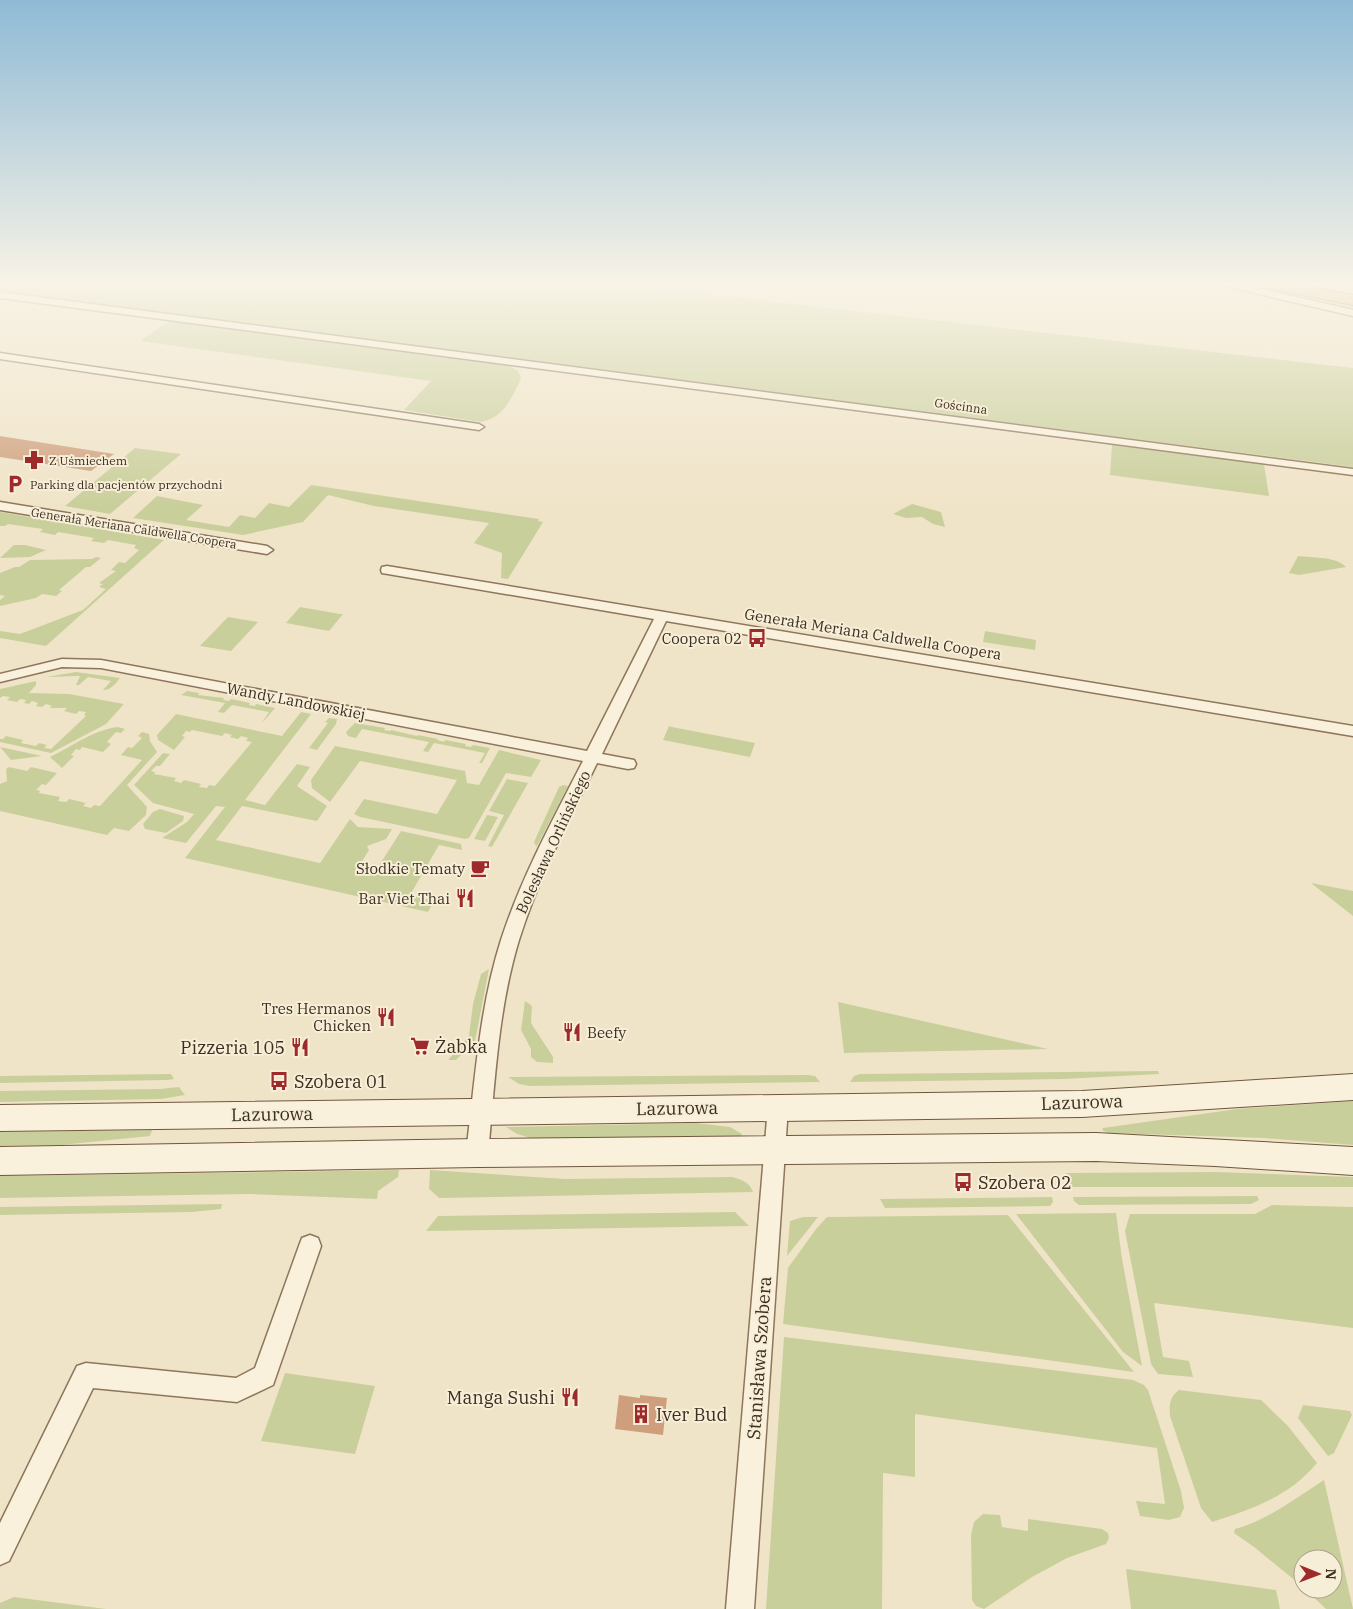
<svg xmlns="http://www.w3.org/2000/svg" width="1353" height="1609" font-family="'IBM Plex Serif',serif">
  <style>
    .green { fill: #c9cf9b }
    .building { fill: #cf9f7d }
    .lines { fill: none; stroke-linecap: round; stroke-linejoin: round }
    .street-casing { stroke: #8d765c; stroke-width: 3 }
    .secondary-casing { stroke: #6f573f; stroke-width: 2 }
    .highway-casing { stroke: #5b4430; stroke-width: 2 }
    .street { fill: #faf1dc; fill-rule: evenodd }
    .secondary { fill: #faf1dc; fill-rule: evenodd }
    .highway { fill: #e0a458; fill-rule: evenodd }
    .labels { text-anchor: middle; dominant-baseline: central; stroke-width: 4; stroke-linejoin: round; paint-order: stroke }
    .far-street-label { font-size: 12px; fill: #3d2e20; stroke: #f7eed8 }
    .far-poi-label { font-size: 12px; fill: #3d2e20; stroke: #f7eed8; text-anchor: start }
    .street-label { font-size: 15px; fill: #3d2e20; stroke: #f7eed8 }
    .poi-label { font-size: 15px; fill: #3d2e20; stroke: #f7eed8; text-anchor: end }
    .near-poi-label { font-size: 18px; fill: #3d2e20; stroke: #f7eed8; text-anchor: start }
    .near-street-label { font-size: 18px; fill: #3d2e20; stroke: #f7eed8 }
  </style>
  <rect width="100%" height="100%" fill="#f0e4c8"/>
  <!-- green -->
  <path class="green" d="M0 282H600L1353 368V467L0 293Z
    M1228 282H1246L1353 304V311Z
    M171 320 507 364 518 371 521 378C512 398 504 417 481 422L404 410 431 381 140 341Z
    M1112 445 1264 464 1269 496 1110 475Z
    M135 448 181 454 110 514 65 506Z
    M311 485 539 519 538 521 543 522 508 579 501 578 502 553 474 543 489 523 374 506 328 495 303 522 243 535 133 518 157 496 203 505 186 520 229 527 240 515 255 518 269 503 289 507Z
    M912 504 941 512 945 527 933 524 922 517 906 518 893 514Z
    M0 512 164 540 46 646 0 638V631L20 634 83 610 106 589 99 587 103 584 99 583 116 571 111 570 119 562 125 563 139 550 134 548 136 545 108 540 104 543 91 541 94 538 58 532 55 535 40 532 43 529 8 524 5 526H0Z
    M14 545H25L46 550 30 557 0 558Z
    M1298 556C1312 558 1336 556 1346 567L1299 575 1289 573Z
    M96 557 101 558 90 567H86L59 590 62 591 56 596 42 594 36 598 0 606V600L5 596 0 595V573L15 567H19L30 560 92 559Z
    M300 607 340 614H343L329 631 286 623Z
    M228 617 258 622 231 651 200 646Z
    M985 631 1036 640 1035 650 983 642Z
    M76 672 120 678C116 683 110 691 103 690L111 681 88 677 79 685H76L80 676 46 677Z
    M36 681V685L29 693 69 694 124 704 106 724 51 753 0 742V739H3L6 736 23 740 21 743 36 746 39 743 47 745 44 748 51 749 86 716 84 715 86 712 79 711 76 714 64 711 67 708H50L52 706 46 704 42 707 36 706 38 703 32 701 29 704 24 703 26 700 20 699 17 702 7 700 10 697 3 696 0 698V689Z
    M187 691 199 693 198 695 224 698 223 700 229 701 231 699 250 703 249 705 255 706 256 704 275 708 264 721H263L269 712 232 705 224 713 218 712 225 703 181 695Z
    M301 712 311 714 245 800 265 805 297 764 310 767 297 786 327 806 317 821 242 806 216 840 320 863 350 819 358 827 392 829 386 839 367 846 369 850 356 871 373 875 401 831 461 844 462 850 439 845 410 895 434 901 428 912 185 858 225 807 216 806 186 843 162 838 187 822 194 814 153 803 134 785 163 753 170 754 160 766H156L151 771 155 772 154 774 176 778 174 781 181 783 184 780 201 784 199 787 207 788 209 785 215 786 252 742 246 741 248 738 241 736 238 739 230 737 232 735 225 733 222 736 192 730 190 732 186 731 182 736 185 737 174 750 158 740 157 735 176 714 282 736Z
    M329 718 337 719 336 724 317 750 309 748 328 723 325 722Z
    M355 723 385 728 384 730 390 731 391 730 417 736 418 735 438 739 437 740 444 742 445 740 466 744 465 746 471 747 473 745 490 748 482 763H479L485 753 434 743 428 752 423 751 429 742 362 729 356 738 348 736 346 732Z
    M669 726 672 727 755 743 750 757 663 740Z
    M118 727 125 729 121 733 116 732 107 742 111 744 103 752 82 747 80 750 76 749 71 755 74 756 62 768 50 757C71 747 95 729 118 727Z
    M142 732 149 734 150 741 157 752 127 785 147 807 146 815 129 831 114 828 107 835 0 811V784L7 781 6 769 9 767 27 771 31 767 57 773 46 785 42 784 36 790 40 791 39 793 60 797 58 801 66 802 69 799 86 803 83 806 91 808 94 805 100 806 142 760 121 755 128 747 132 748 142 738 138 736Z
    M335 746 465 771 467 783 479 785 499 750 541 760 531 777 506 773 469 838 465 839 360 817 354 814 364 799 437 814 457 780 360 761 330 802 312 788 311 780Z
    M0 747 42 756 11 760Z
    M507 779 528 783 492 847 488 846 504 815 489 811Z
    M563 785 568 786 537 846H536L534 842 559 787Z
    M160 809 184 816 183 821 166 833 145 829 143 824 153 812Z
    M487 815 498 817 485 841 474 839Z
    M1311 883 1353 891V916Z
    M489 969 475 1041 456 1060H448L469 1036 473 1004 481 974Z
    M525 1001 532 1006 531 1023 553 1057V1063L537 1062 531 1057V1049L521 1030Z
    M838 1002 1048 1049 844 1053Z
    M1158 1071 1159 1074 1063 1079 850 1082 854 1076 860 1074Z
    M171 1074 174 1079 167 1080 0 1083V1076Z
    M808 1075 815 1076 820 1082 530 1086 519 1084 508 1077Z
    M179 1087 185 1095 161 1099 0 1102V1091L160 1089Z
    M1353 1101V1145L1264 1138 1108 1133 1102 1130 1103 1128 1237 1109Z
    M696 1123 730 1127 742 1134 740 1137 534 1139 517 1134 506 1127Z
    M152 1130 150 1136 61 1145 0 1146V1132Z
    M399 1170 398 1177 378 1191 377 1199 249 1194 0 1198V1176Z
    M430 1170 565 1179 732 1177C743 1180 749 1182 753 1192L439 1198 429 1189Z
    M1215 1172 1353 1177V1187H1070L1066 1173Z
    M1257 1196 1259 1200 1251 1204 1079 1205 1074 1201 1073 1197Z
    M1052 1197 1053 1202 1050 1206 885 1208 880 1199Z
    M222 1204 221 1209 192 1212 0 1215V1207Z
    M1272 1205 1353 1207V1328L1154 1303 1163 1357 1189 1361 1193 1377 1158 1374 1151 1364 1125 1231 1130 1214H1255Z
    M735 1212 749 1226 426 1231 438 1216Z
    M1116 1213 1122 1259 1142 1366 1123 1352 1016 1214Z
    M1008 1215 1134 1372 783 1324 788 1268 816 1229 827 1217Z
    M803 1217H818L787 1256 790 1221Z
    M784 1337 1133 1380 1144 1385 1148 1390 1181 1491 1184 1508 1180 1517 1169 1520 1140 1516 1136 1501 1165 1504 1157 1448 915 1414V1477L883 1473 882 1609H766Z
    M285 1373 375 1386 355 1454 261 1441Z
    M1179 1390 1261 1400 1288 1426 1317 1463C1310 1471 1302 1479 1294 1485 1270 1503 1240 1513 1212 1522L1201 1508 1170 1416C1169 1404 1170 1397 1179 1390Z
    M1303 1405 1350 1411 1352 1415 1334 1453 1328 1456 1298 1418Z
    M1324 1480 1353 1609H1326L1305 1589H1333V1559H1303V1587L1254 1547 1234 1533 1235 1529C1268 1520 1296 1498 1324 1480Z
    M983 1514 1000 1515 1002 1527 1028 1531V1519L1102 1529 1108 1533 1109 1538 1106 1544 1067 1558 1032 1577 984 1609 976 1606 972 1600 971 1535 974 1522Z
    M1126 1569 1276 1590 1280 1609H1131Z
    M14 1597 106 1609H0V1603Z"/>
  <!-- building -->
  <path class="building" d="M0 436 114 454 91 471 0 457Z
    M619 1395 640 1398V1395L667 1398 663 1435 615 1429Z"/>
  <g class="lines">
    <!-- street casing -->
    <g class="street-casing">
      <path id="street" d="M1216 282H1230L1353 310V316L1220 285Z
        M0 292 1353 469V475L0 298Z
        M0 353 479 424 484 427 479 430 0 359Z
        M0 502 267 546 273 550 267 554 0 510Z
        M387 566 1353 726V736L666 621 602 754 634 760 636 764 634 768 628 769 597 763C569 821 538 879 519 940 498 1009 495 1082 488 1153L484 1160 477 1163 470 1160 466 1153C475 1082 479 1009 501 940 521 878 553 819 583 761L101 668 62 667 0 682V674L62 659 101 660 587 751 654 619 382 573 381 570 382 567Z
        M778 1098 785 1101 788 1107 754 1609H726L768 1107 771 1101Z
        M310 1235 318 1238 321 1246 273 1385 237 1402 93 1388 9 1561 0 1565V1523L77 1366 86 1363 236 1378 255 1368 299 1246 302 1238Z"/>
    </g>
    <!-- secondary casing -->
    <g class="secondary-casing">
      <path id="secondary" d="M1353 1074V1100L1082 1117 0 1131V1105L1082 1091Z
        M1096 1133 1353 1147V1175L1215 1166 1096 1161 477 1167 0 1175V1147L477 1139Z"/>
    </g>
    <!-- highway casing -->
    <g class="highway-casing">
      <path id="highway" d="M1255 282H1284L1353 295V305L1263 287 1258 285Z"/>
    </g>
    <!-- street -->
    <use href="#street" class="street"/>
    <!-- secondary -->
    <use href="#secondary" class="secondary"/>
    <!-- highway -->
    <use href="#highway" class="highway"/>
  </g>
  <!-- sky -->
  <linearGradient id="sky" x2="0" y2="1"><stop stop-color="#8fbad6"/><stop offset="0.56" stop-color="#f8f3e6"/><stop offset="1" stop-color="#f8f3e6" stop-opacity="0"/></linearGradient>
  <rect width="1353" height="507" fill="url(#sky)"/>
  <!-- icons -->
  <defs>
    <g id="pharmacy-bare" transform="scale(1.5)"><path d="M-2-6h4v4h4v4h-4v4h-4v-4h-4v-4h4Z" fill="#9e2a2b" stroke="#f7eed8" stroke-width="2.5" paint-order="stroke"/></g>
    <g id="parking-bare" transform="scale(1.5)"><path d="M-3.5-5.5H1a3.5 3.5 0 0 1 0 7H-1V5.5H-3.5ZM-1-3.4V-.6H.8a1.4 1.4 0 0 0 0-2.8Z" fill="#9e2a2b" stroke="#f7eed8" stroke-width="2.5" paint-order="stroke"/></g>
    <g id="bus-bare" transform="scale(1.5)"><path d="M-5-6H5V4H4V6H2V4H-2V6H-4V4H-5ZM-3.5-4V0h7V-4ZM-3.5 1.2v1.5H-2V1.2ZM2 1.2v1.5H3.5V1.2Z" fill="#9e2a2b" stroke="#f7eed8" stroke-width="2.5" paint-order="stroke"/></g>
    <g id="cafe-bare" transform="scale(1.5)"><path d="M-5.5-4.5H6V0H3Q3 3.5 0 3.5H-2.5Q-5.5 3.5-5.5 0ZM3-3.2v2h1.7v-2ZM-6 4.5H4V6H-6Z" fill="#9e2a2b" stroke="#f7eed8" stroke-width="2.5" paint-order="stroke"/></g>
    <g id="restaurant-bare" transform="scale(1.5)"><path d="M-5-6h1v4h1v-4h1v4h1v-4h1v5L-1.5 .5V6h-2V.5L-5-1ZM5-6V6H3V1.5H1.5Q1.5-4 5-6Z" fill="#9e2a2b" stroke="#f7eed8" stroke-width="2.5" paint-order="stroke"/></g>
    <g id="supermarket-bare" transform="scale(1.5)"><path d="M-6-5.5h2.5l.6 2H6L4.5 2H-2.5L-4.4-4H-6ZM-1.5 3.2a1.3 1.3 0 1 0 .1 0ZM3 3.2a1.3 1.3 0 1 0 .1 0Z" fill="#9e2a2b" stroke="#f7eed8" stroke-width="2.5" paint-order="stroke"/></g>
    <g id="building-bare" transform="scale(1.5)"><path d="M-4-6H4V6H1V3H-1V6H-4ZM-2.5-4.3h1.7v1.8h-1.7ZM.8-4.3h1.7v1.8H.8ZM-2.5-1h1.7V.8h-1.7ZM.8-1h1.7V.8H.8Z" fill="#9e2a2b" stroke="#f7eed8" stroke-width="2.5" paint-order="stroke"/></g>
  </defs>
  <g fill-rule="evenodd">
    <use href="#pharmacy-bare" x="34" y="460"/>
    <use href="#parking-bare" x="15" y="484"/>
    <use href="#bus-bare" x="757" y="638"/>
    <use href="#cafe-bare" x="480" y="868"/>
    <use href="#restaurant-bare" x="465" y="898"/>
    <use href="#restaurant-bare" x="386" y="1017"/>
    <use href="#restaurant-bare" x="572" y="1032"/>
    <use href="#supermarket-bare" x="420" y="1046"/>
    <use href="#restaurant-bare" x="300" y="1047"/>
    <use href="#bus-bare" x="279" y="1081"/>
    <use href="#bus-bare" x="963" y="1182"/>
    <use href="#restaurant-bare" x="570" y="1397"/>
    <use href="#building-bare" x="641" y="1414"/>
  </g>
  <g class="labels">
    <!-- far-street labels -->
    <g class="far-street-label">
      <text transform="translate(961 406) rotate(8)">Gościnna</text>
      <text transform="translate(134 528) rotate(9)">Generała Meriana Caldwella Coopera</text>
    </g>
    <!-- far-poi labels -->
    <g class="far-poi-label">
      <text x="49" y="460">Z Uśmiechem</text>
      <text x="30" y="484">Parking dla pacjentów przychodni</text>
    </g>
    <!-- street labels -->
    <g class="street-label">
      <text transform="translate(873 634) rotate(9)">Generała Meriana Caldwella Coopera</text>
      <text transform="translate(296 701) rotate(11)">Wandy Landowskiej</text>
      <text transform="translate(553 842) rotate(-65)">Bolesława Orlińskiego</text>
    </g>
    <!-- poi labels -->
    <g class="poi-label">
      <text x="742" y="638">Coopera 02</text>
      <text x="465" y="868">Słodkie Tematy</text>
      <text x="450" y="898">Bar Viet Thai</text>
      <text x="371" y="1008">Tres Hermanos<tspan x="371" dy="17">Chicken</tspan></text>
      <text x="587" y="1032" text-anchor="start">Beefy</text>
    </g>
    <!-- near-poi labels -->
    <g class="near-poi-label">
      <text x="435" y="1046">Żabka</text>
      <text x="285" y="1047" text-anchor="end">Pizzeria 105</text>
      <text x="294" y="1081">Szobera 01</text>
      <text x="978" y="1182">Szobera 02</text>
      <text x="555" y="1397" text-anchor="end">Manga Sushi</text>
      <text x="656" y="1414">Iver Bud</text>
    </g>
    <!-- near-street labels -->
    <g class="near-street-label">
      <text transform="translate(1082 1102) rotate(-2)">Lazurowa</text>
      <text transform="translate(677 1108) rotate(-1)">Lazurowa</text>
      <text transform="translate(272 1114) rotate(-1)">Lazurowa</text>
      <text transform="translate(759 1358) rotate(-86)">Stanisława Szobera</text>
    </g>
  </g>
  <!-- north arrow -->
  <g transform="translate(1318 1574) rotate(91)"><circle r="24" fill="#f7eed8" stroke="#ada18e"/>
  <path d="M0-4L9 19L0 12L-9 19Z" fill="#9e2a2b"/>
  <text y="-8" font-size="14" font-weight="bold" text-anchor="middle" fill="#3d2e20">N</text>
  </g>
</svg>
